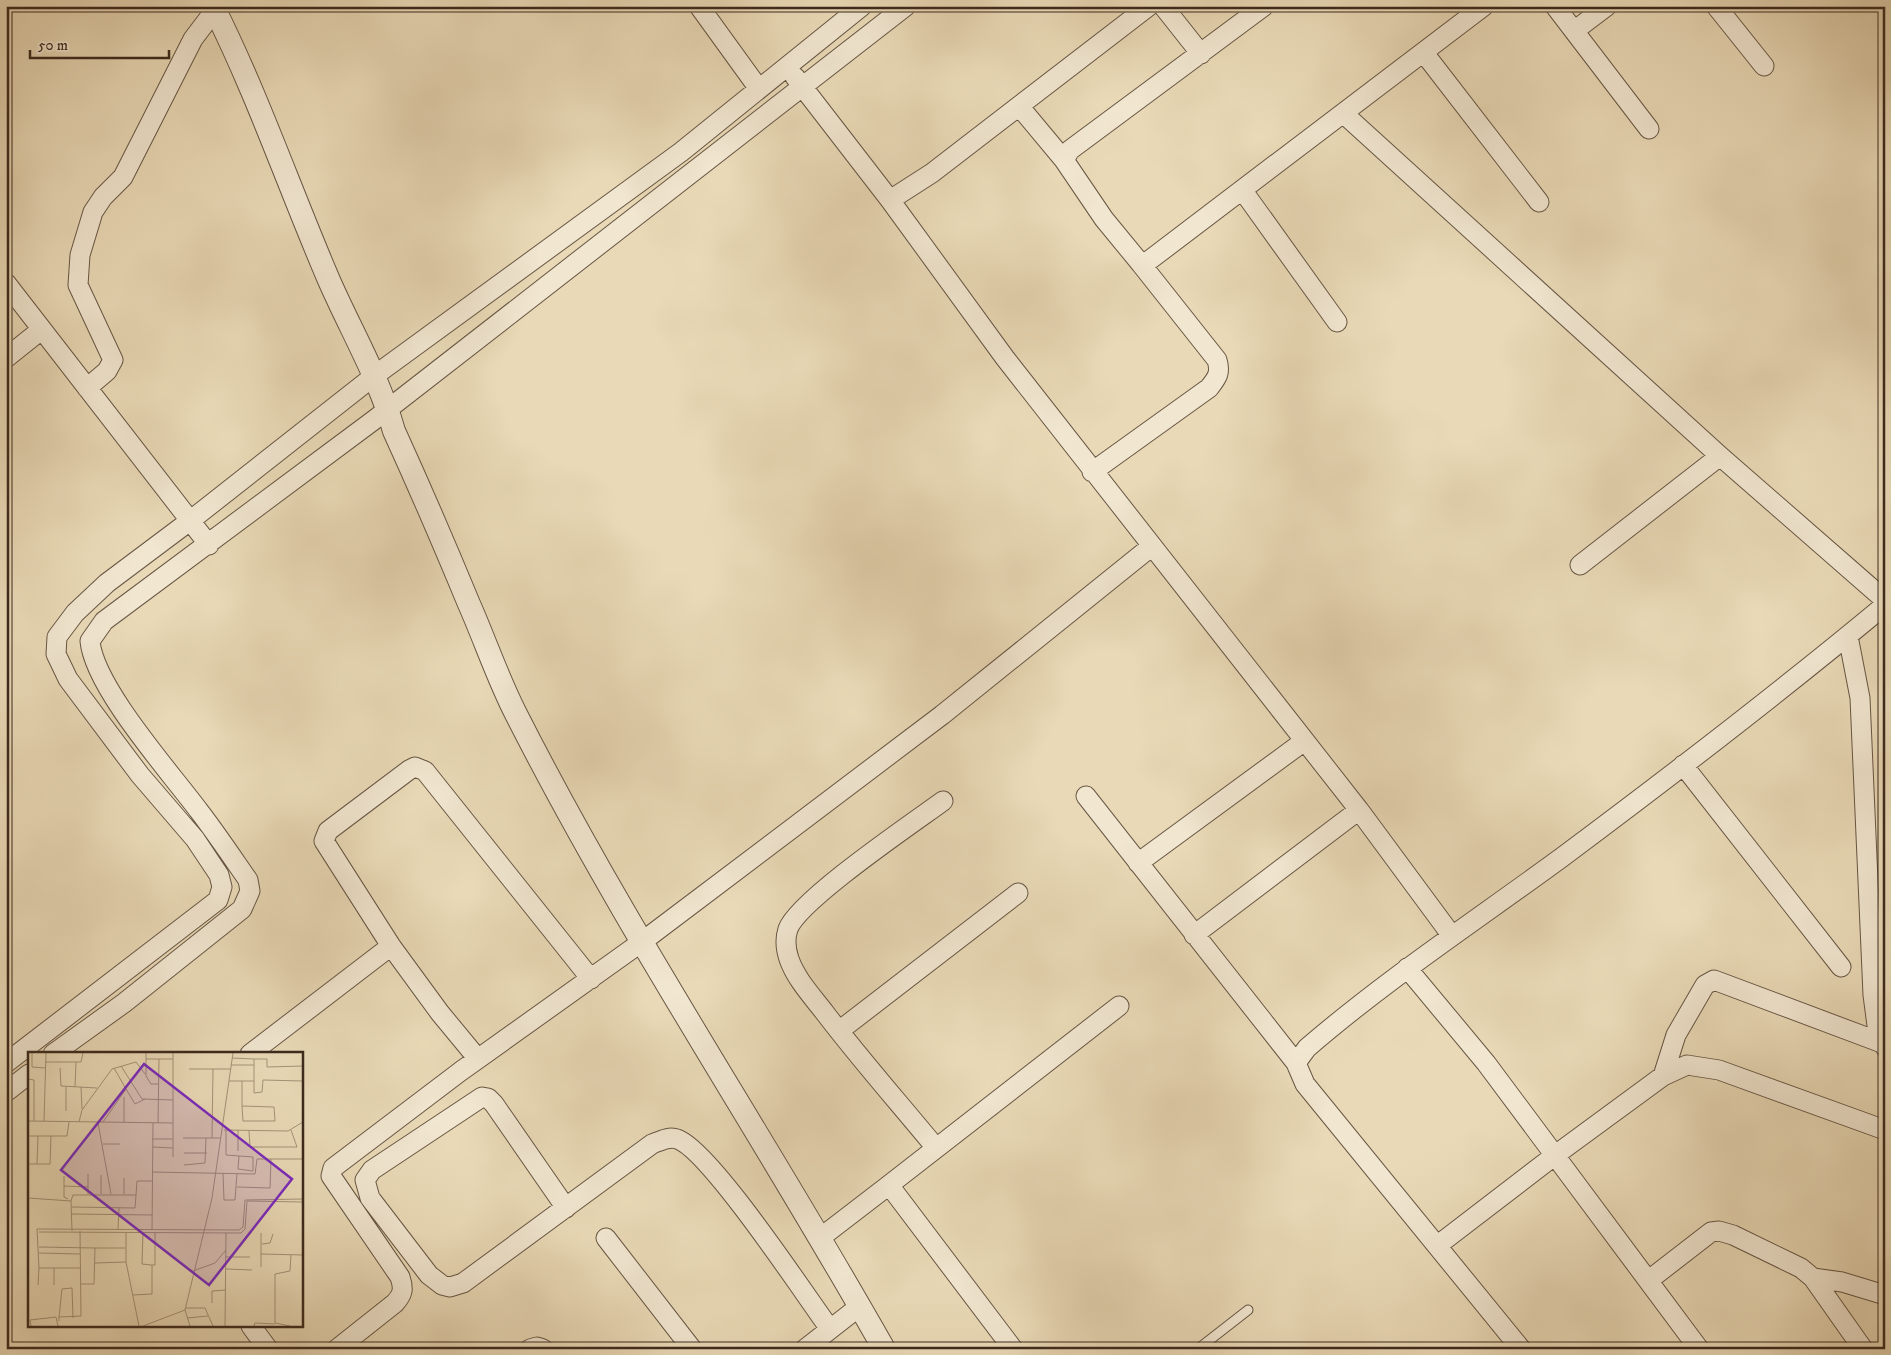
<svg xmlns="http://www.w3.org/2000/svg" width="1891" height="1355" font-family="'IM FELL DW Pica',serif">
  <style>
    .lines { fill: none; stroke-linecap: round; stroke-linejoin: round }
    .service-casing { stroke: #675644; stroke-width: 11 }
    .minor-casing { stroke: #675644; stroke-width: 21 }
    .tertiary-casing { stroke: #675644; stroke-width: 24 }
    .service { stroke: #f1e6d0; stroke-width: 9 }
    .minor { stroke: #f1e6d0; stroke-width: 19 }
    .tertiary { stroke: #f1e6d0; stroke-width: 22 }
    .inset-road { fill: none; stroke: #a49379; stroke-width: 1 }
    .view { fill: #7b2cbf; fill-opacity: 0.15; stroke: #7b2cbf; stroke-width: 2.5 }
    .inset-edge { fill: none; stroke: #3c2a1e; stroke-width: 2.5 }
  </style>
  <rect width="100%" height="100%" fill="#e9d9b6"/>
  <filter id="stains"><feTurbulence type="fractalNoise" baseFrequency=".004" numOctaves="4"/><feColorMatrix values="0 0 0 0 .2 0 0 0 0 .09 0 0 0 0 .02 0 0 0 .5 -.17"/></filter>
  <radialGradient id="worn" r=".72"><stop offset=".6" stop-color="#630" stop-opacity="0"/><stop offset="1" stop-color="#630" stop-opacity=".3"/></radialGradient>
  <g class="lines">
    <!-- service casing -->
    <g class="service-casing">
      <path id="service" d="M1198 1349 1248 1310"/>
    </g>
    <!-- minor casing -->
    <g class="minor-casing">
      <path id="minor" d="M699 6 759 89
        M1163 6 1201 54
        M1264 6 1070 150 1064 160 1104 219 1141 264 1147 262 1484 6
        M1555 6 1649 129
        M1716 6 1764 66
        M1574 31 1607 6
        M1424 53 1539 202
        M795 77 890 200 1005 358 1359 810 1452 936
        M1019 106 1064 160
        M1344 114 1720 456 1885 600
        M1243 191 1337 322
        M890 200 932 173 1149 6
        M6 283 209 545
        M6 358 41 330
        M87 388 107 371 113 360 78 285 80 255 93 212 103 197 123 177 193 39 215 10
        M1092 472 1209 388C1217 378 1221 373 1217 360L1141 264
        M1580 565 1720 456
        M1848 636 1860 698 1873 995 1878 1033 1885 1047
        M1683 765 1841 967
        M1086 796 1296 1063
        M1138 863 1303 742
        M1194 935 1359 810
        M1407 968 1486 1063 1699 1349
        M839 1031 1018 893
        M53 1054 124 1003 242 909 250 891 248 880C232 857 216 833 199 811 170 772 94 687 90 641L104 621 374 420 906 6
        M250 1054 391 946
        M478 1059 440 1013 391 946 324 841 328 831 409 770 415 767 425 771 591 979
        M6 1063 218 900 222 887 219 875 195 839 140 775 68 679 56 654 57 637 75 613 107 583 191 520 374 376 681 152 862 6
        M1663 1076 1676 1035 1705 985 1714 980 1882 1043
        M6 1092 29 1074
        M936 1148C899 1103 860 1059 825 1013 812 996 796 979 789 959 786 950 785 938 788 929 799 900 913 823 943 801
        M889 1185 1119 1006
        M566 1208 494 1104 488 1098 482 1097 372 1170 365 1180 370 1198 429 1275 442 1285 450 1287 463 1283 652 1144C660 1141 669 1136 677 1139 709 1149 805 1295 830 1329
        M606 1238 692 1349
        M820 1238 889 1185 1013 1349
        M1438 1245 1554 1156 1663 1076 1687 1065 1719 1070 1885 1130
        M1813 1278 1842 1282 1885 1295
        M1649 1280 1711 1232 1719 1231 1733 1235 1801 1268 1813 1278 1863 1349
        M251 1326 268 1349
        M337 1349 395 1303C403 1294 404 1289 400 1277L331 1176 333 1168 461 1071 643 941 942 715 1152 546
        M530 1349 537 1347 543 1349
        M805 1349 860 1306
        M1521 1349 1305 1084 1296 1063 1307 1048C1387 979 1475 921 1561 858 1671 776 1779 693 1885 605"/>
    </g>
    <!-- tertiary casing -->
    <g class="tertiary-casing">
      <path id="tertiary" d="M213 6C258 96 289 187 328 278 350 329 379 377 394 431 420 488 445 546 469 604 485 640 498 679 516 714 627 933 764 1136 884 1349"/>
    </g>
    <!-- service -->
    <use href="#service" class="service"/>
    <!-- minor -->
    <use href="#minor" class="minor"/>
    <!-- tertiary -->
    <use href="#tertiary" class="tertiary"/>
  </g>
  <!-- overview -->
  <g transform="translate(28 1052)">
    <rect width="275" height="275" fill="#e9d9b6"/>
    <path class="inset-road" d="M4 1V15L17 16M118 1V24L123 32H130M204 6 226 7V29M118 7H145M226 7H239V15L275 14M17 10H53L55 1M203 13H226M93 14 114 47 145 48M32 16 33 34 69 36M161 17H203M185 17 184 86H193M0 27 6 28V69M201 29H226V41L234 40 235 28 275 29M214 29V54L246 55 247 69H215L214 54M47 35 48 10M53 35 54 57M98 37 107 52 117 47M96 45V70M38 59V35M0 69 145 71V1M16 69 18 1M51 70 54 58 84 17 108 10 117 22M75 70 98 37 86 16M70 71 83 142M130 71 131 7M145 71V105M196 78 260 79 275 70M198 78V103L225 105V119L210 117 211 104M221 79 222 95H269L263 78M0 84H39L41 70M155 86H184M124 87H145M75 92H92M125 95 145 96M210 99V78M156 101H179M0 112H22L23 84M9 112 10 84M156 113 177 111 178 86M124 120 227 122 229 107H275M195 121 196 148H207L209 121M36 124V145L40 147M36 134 60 135M209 135 242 136 243 107M60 142V122M73 142V123M96 142V126M108 143 109 129H124M0 146 43 149M44 155 107 156 108 143H45L43 149 44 179M44 162 124 163M90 177 91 156M124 178 125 71M11 180 213 181 217 177 219 149 275 150M98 180V210L111 274M115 180 114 212 123 213H127V180M234 192 242 191 245 182M11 195 67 196 66 232H53M67 196H97M11 201 52 202M233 202 275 203M198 205H222M67 211 98 210M233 215V181M52 216H11L9 177 211 178 215 175 217 148 275 147M198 217 224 218M165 219 187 211 198 198M10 233 11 216M26 233V216M105 243 124 242V213M184 251V239L198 238M157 256H177L185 274M157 258 184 146 205 1M31 265 34 237 44 236 45 266M159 266 180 264M31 269V265L53 264 52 179M3 274 2 268 28 265 30 274M115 274 157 258 162 274M197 274 198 181M226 274 227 271 247 272M262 274 247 271V222L262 219 263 203"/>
    <path class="view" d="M116 12 264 127 181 233 33 118Z"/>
    <rect width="275" height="275" class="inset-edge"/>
  </g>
  <!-- margin -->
  <rect width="1891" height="1355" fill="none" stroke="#e9d9b6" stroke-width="25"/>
  <rect x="8" y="8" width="1876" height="1340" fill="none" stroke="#3c2a1e" stroke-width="2.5"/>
  <rect x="12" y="12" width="1866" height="1330" fill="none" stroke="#3c2a1e"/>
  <!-- scale -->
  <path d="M30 50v8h139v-8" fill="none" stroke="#3c2a1e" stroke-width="2.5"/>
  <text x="38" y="50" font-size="15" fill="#3c2a1e" stroke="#f1e6d0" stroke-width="4" paint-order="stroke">50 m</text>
  <rect width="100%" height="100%" filter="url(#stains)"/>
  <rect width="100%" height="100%" fill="url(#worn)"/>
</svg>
